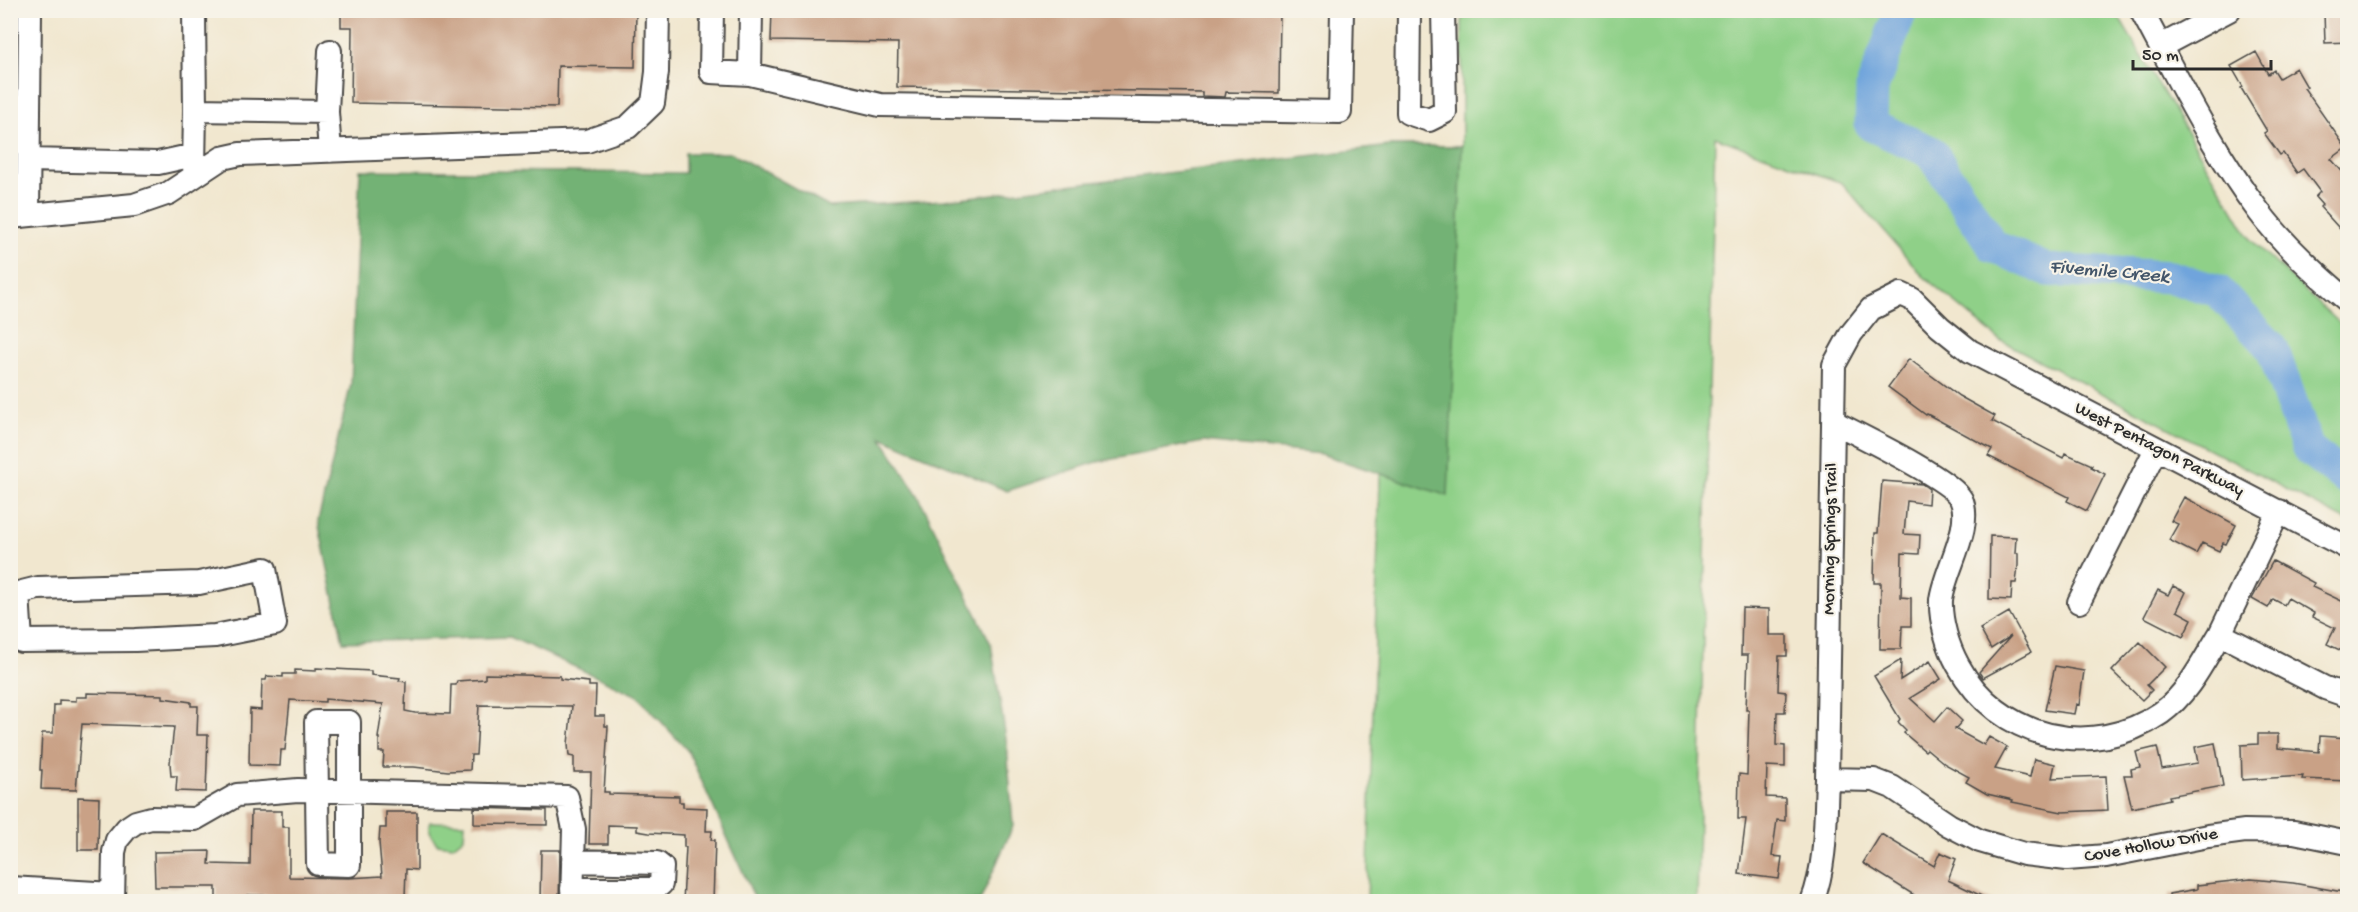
<svg xmlns="http://www.w3.org/2000/svg" width="2358" height="912" font-family="'Gochi Hand',sans-serif">
  <style>
    .green { fill: #8fd088; stroke: #5d7e5a; stroke-width: 1.5 }
    .forest { fill: #73b274; stroke: #4f6e50; stroke-width: 1.5 }
    .lines { fill: none; stroke-linecap: round; stroke-linejoin: round }
    .river { stroke: #6fa4dc; stroke-width: 33 }
    .building { fill: #c9a186 }
    .minor-casing { stroke: #494744; stroke-width: 26 }
    .minor { stroke: #fff; stroke-width: 22 }
    .labels { text-anchor: middle; dominant-baseline: central; stroke-width: 4.5; stroke-linejoin: round; paint-order: stroke }
    .street-label { font-size: 18px; fill: #2b2b2b; stroke: #f7f3e8 }
    .water-label { font-size: 20px; font-style: italic; fill: #435569; stroke: #f7f3e8 }
  </style>
  <rect width="100%" height="100%" fill="#f7f3e8"/>
  <filter id="ink" filterUnits="userSpaceOnUse"><feTurbulence type="fractalNoise" baseFrequency=".0167" numOctaves="2"/><feDisplacementMap in="SourceGraphic" scale="12" xChannelSelector="R" yChannelSelector="G"/><feConvolveMatrix kernelMatrix="1 2 1 2 8 2 1 2 1" color-interpolation-filters="sRGB"/></filter>
  <filter id="wash" filterUnits="userSpaceOnUse"><feTurbulence type="fractalNoise" baseFrequency=".008" numOctaves="4" result="noise"/><feDisplacementMap in="SourceGraphic" scale="24" xChannelSelector="R" yChannelSelector="G"/><feGaussianBlur stdDeviation="1.35" result="paint"/><feColorMatrix in="noise" values="0 0 0 0 0 0 0 0 0 0 0 0 0 0 0 0 0 1.4 0 .05"/><feComposite in="paint" operator="in"/></filter>
  <g filter="url(#wash)">
    <rect width="100%" height="100%" fill="#f1e7cf"/>
    <!-- green -->
    <path class="green" d="M1462 11H2115L2251 240 2347 330V521L2000 340 1923 276 1842 183 1715 137 1697 901 1367 902 1390 146H1462Z
      M430 822 465 823 464 837 453 846 437 844C432 836 426 832 430 822Z"/>
    <!-- forest -->
    <path class="forest" d="M1390 146H1462L1448 496 1321 454 1203 442 1097 462 1007 491 881 437 918 495 991 644 1007 745 1013 826 980 901H756L688 751 638 696 510 637 343 642 318 521 351 384 360 170 685 173V153H731L829 207 944 200Z"/>
    <g class="lines">
      <!-- river -->
      <path class="river" d="M1901 10 1872 88 1871 125 1931 152 1993 246 2047 270 2171 277 2218 291 2272 348 2308 449 2348 480"/>
    </g>
    <g id="blocks">
      <!-- building -->
      <path class="building" d="M341 10H636L635 67 558 66 557 107 351 103 352 27H341Z
        M772 10H1280L1279 93 1226 92 1225 97 1202 96V92L897 87 898 43 771 41Z
        M2348 11V42L2325 43 2324 12Z
        M2256 52 2268 74 2274 70 2279 78 2296 68 2307 87 2304 88 2346 148 2331 159 2348 178V238L2320 207 2322 205 2315 197 2320 192 2303 169 2297 173 2283 153 2280 155 2264 133 2267 131 2241 88 2243 87 2231 66Z
        M1909 359 1959 396 1995 416 1992 421 2063 458 2065 453 2092 465 2091 467 2105 474 2087 511 2067 501 2069 497 1988 456 1992 449 1927 414 1926 415 1888 387Z
        M1882 481 1922 484 1929 489 1928 504 1907 501 1904 534 1920 535 1919 554 1902 553 1901 597 1911 598V626H1902L1901 649H1880L1881 583H1874L1875 533H1878Z
        M2184 497 2236 525 2226 544 2223 543 2219 551 2202 543 2196 554 2169 540 2178 524 2171 521Z
        M1990 536 2016 537 2015 553H2018V565L2016 583H2012L2011 600 1989 599Z
        M2273 561 2314 583 2312 587 2348 604V654L2327 644 2335 628 2312 617 2314 613 2288 598 2284 605 2273 599 2268 608 2252 599Z
        M2173 586 2186 592 2177 611 2192 619 2183 637 2144 617 2158 590 2168 595Z
        M1742 608 1769 609V635H1787V656H1779L1778 691 1786 692 1785 712H1777L1776 745 1785 746V767L1767 766 1766 797 1785 798V821L1777 820 1772 856 1782 857 1779 879 1739 874 1746 819H1738L1739 774 1747 775 1749 710H1746L1748 655H1741Z
        M2009 612 2031 652 1983 678 1979 672 2011 636 1991 649 1980 629Z
        M2140 642 2165 667 2147 685 2152 690 2142 700 2112 671Z
        M1901 660 1900 680 1930 661 1941 679 1910 698 1935 721 1947 707 1962 721 1955 729 1984 745 1989 737 2007 747 1995 769 2030 777 2034 759 2055 764 2052 778 2106 776 2108 810 2062 812 2012 802 2013 800 1987 794 1966 782 1969 777 1945 764 1927 749 1925 751 1904 733 1906 730 1898 722 1900 719 1874 676Z
        M2055 666 2084 671 2079 705 2076 704 2074 714 2045 710Z
        M316 668 371 671V675L400 678 399 681 406 682 405 711 415 713 450 714 451 685H456L457 681 485 679V674L560 676V679L589 682V686H596L595 716H605V726H608L604 792H609V794L679 796V802H683V807L707 808 706 831H712L711 840H715L713 902H683L686 847H684V835L649 833 637 831V826L608 825V844H589L591 772H574V757L569 756 568 744 572 706 479 705 476 755H471L470 770 448 771 414 767H383L384 752H379V738H378L383 704 325 699V702L290 700 285 750H281L280 766 249 765 250 709 261 710 262 680H266L267 676 283 677V674H295V670L316 671Z
        M87 693 163 695V698L191 702V706H198L197 735H208L206 792 176 791 177 776H171L170 763 174 727 82 724 76 790 41 789 42 770H40L42 733H53L54 705H59V700L76 701V697H87Z
        M2258 734H2278V748L2319 752 2320 736 2348 738V781L2302 779 2303 776 2242 780 2241 745 2258 744Z
        M2215 743 2223 786 2169 796 2170 799 2132 808 2124 775H2132L2131 769 2140 767 2136 752 2157 747 2162 769 2198 763 2195 747Z
        M78 797 99 798 98 850H78Z
        M474 808 547 810V825L474 824Z
        M251 811H282V827H289V877L349 878 382 876 379 842 380 828H386V812H417V870L406 869 405 897H381V900L283 899V896L248 895V902H216V887H155L154 852 210 851 209 864 250 865Z
        M1881 834 1934 866 1940 852 1956 859 1948 880 1994 902H1925L1863 863Z
        M541 850H560L559 902H540Z
        M2251 879 2293 883 2348 893V902H2169V894L2197 889V885Z"/>
    </g>
  </g>
  <g filter="url(#ink)">
    <use href="#blocks" fill-opacity="0" stroke="#494744" stroke-width="1.5"/>
    <g class="lines">
      <!-- minor casing -->
      <g class="minor-casing">
        <path id="minor" d="M194 10 195 110 327 112 330 151
          M712 10 711 72 750 74 880 105 1340 112 1342 10
          M1409 10 1408 113 1429 120 1445 112 1443 10
          M2141 10C2178 79 2213 151 2260 213 2285 246 2316 274 2348 301
          M2161 46 2229 10
          M750 74 751 10
          M327 112 330 51
          M29 160 158 163 194 155
          M194 168 195 110
          M28 215 30 10
          M10 217 134 205 169 193 222 158 240 154 587 141 628 127 653 103 657 72 658 10
          M1834 422C1857 434 1951 479 1961 499 1974 526 1944 571 1941 600 1940 621 1948 647 1958 665 1998 739 2092 761 2161 713 2188 694 2204 660 2220 634
          M2279 511 2220 634 2325 688 2348 696
          M10 595 38 588 199 583 265 569 275 624 215 636 135 640 21 641 18 593
          M2079 602 2156 449
          M316 722H349V865L318 864Z
          M1827 779 1874 780 1892 787 1949 825 1980 841 2024 854 2067 859 2106 856 2208 836 2245 831 2294 832 2348 843
          M10 888 113 894
          M572 889H655L661 884 662 867 657 863 573 861
          M113 902 114 852 117 840 127 828 136 822 151 818 195 819 237 795 298 790 567 797 574 829 572 902
          M1812 902C1827 863 1825 820 1827 779L1834 365 1851 334 1871 309 1901 294 1912 299 1940 327 1970 351 2348 548"/>
      </g>
      <!-- minor -->
      <use href="#minor" class="minor"/>
    </g>
  </g>
  <g class="labels">
    <!-- street labels -->
    <g class="street-label">
      <text transform="translate(2159 450) rotate(27)">West Pentagon Parkway</text>
      <text transform="translate(1831 539) rotate(-89)">Morning Springs Trail</text>
      <text transform="translate(2151 846) rotate(-10)">Cove Hollow Drive</text>
    </g>
    <!-- water labels -->
    <g class="water-label">
      <text transform="translate(2109 273) rotate(5)">Fivemile Creek</text>
    </g>
  </g>
  <!-- margin -->
  <rect width="2358" height="912" fill="none" stroke="#f7f3e8" stroke-width="36"/>
  <!-- scale -->
  <path d="M2133 60v9h138v-9" fill="none" stroke="#2b2b2b" stroke-width="3"/>
  <text x="2142" y="60" font-size="18" fill="#2b2b2b" stroke="#f7f3e8" stroke-width="4.5" paint-order="stroke">50 m</text>
</svg>
